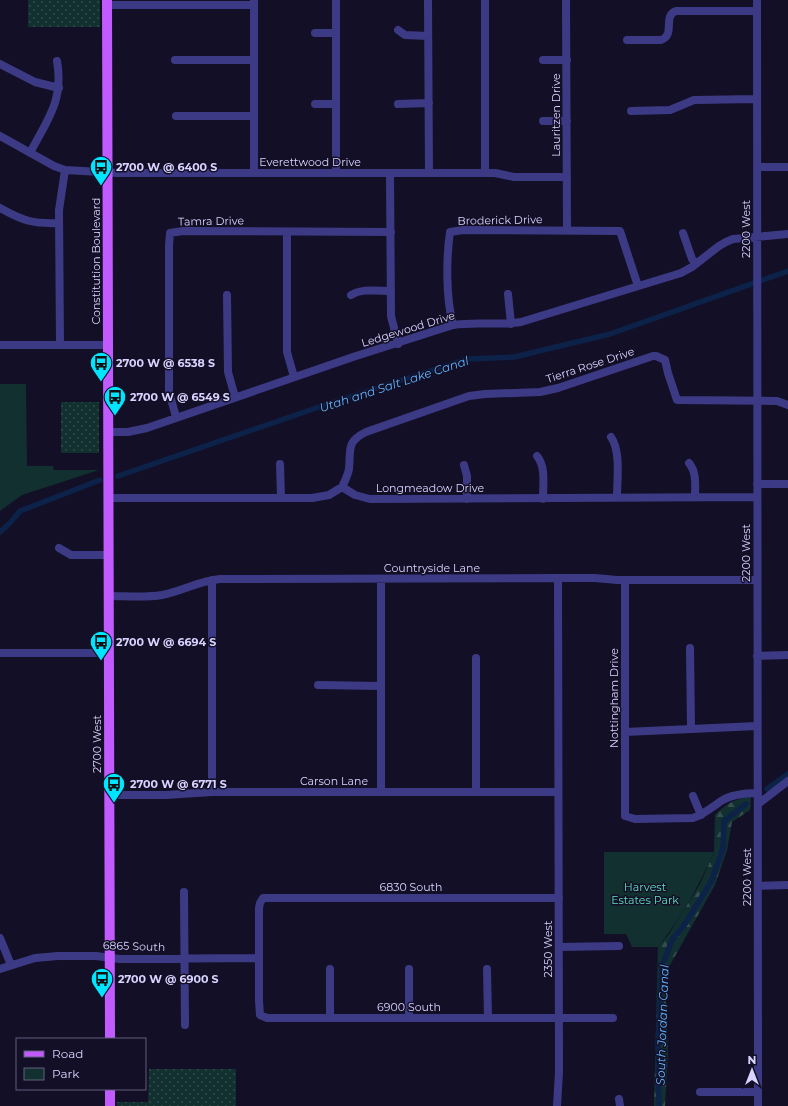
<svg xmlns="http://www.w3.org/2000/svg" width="788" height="1106" font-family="Montserrat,sans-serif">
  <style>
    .grass { fill: url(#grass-dots) }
    .forest { fill: url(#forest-firs) }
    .green { fill: #12302f }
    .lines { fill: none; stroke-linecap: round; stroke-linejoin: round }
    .canal { stroke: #0c2248; stroke-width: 5.5 }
    .minor { stroke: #3d3a85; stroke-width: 8 }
    .major { stroke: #c25bff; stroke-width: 10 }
    .labels { text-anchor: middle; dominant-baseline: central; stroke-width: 3; stroke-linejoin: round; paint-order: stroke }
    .street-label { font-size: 11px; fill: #d9d4ff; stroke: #130f26 }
    .poi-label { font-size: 11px; font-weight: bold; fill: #d9d4ff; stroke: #130f26; text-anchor: start }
    .park-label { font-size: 11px; fill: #5fe0c0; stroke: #130f26 }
    .water-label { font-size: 12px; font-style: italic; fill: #62b6ff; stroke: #130f26 }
  </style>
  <defs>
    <pattern id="grass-dots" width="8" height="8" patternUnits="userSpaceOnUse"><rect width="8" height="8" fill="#12302f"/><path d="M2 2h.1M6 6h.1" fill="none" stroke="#344d4e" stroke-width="1.8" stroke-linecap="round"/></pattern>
    <pattern id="forest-firs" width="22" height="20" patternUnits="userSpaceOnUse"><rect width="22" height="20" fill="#12302f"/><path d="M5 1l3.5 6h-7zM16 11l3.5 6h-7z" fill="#344d4e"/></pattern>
  </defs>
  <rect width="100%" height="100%" fill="#130f26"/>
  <!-- grass -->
  <path class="grass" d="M28 0H100V27H28Z
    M61 402H99V453H61Z
    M149 1069H236V1106H117V1102H148Z"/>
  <!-- forest -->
  <path class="forest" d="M751 797 750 810 732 822 727 850 715 885 670 965 665 978 668 1053 665 1106H654L658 947 669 934 700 884 714 852 715 815C726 804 735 798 751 797Z"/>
  <!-- green -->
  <path class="green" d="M0 384H26L27 466H53L54 470H99L22 495 0 511Z
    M604 852H714C699 886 681 918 658 947H632L626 934H604Z"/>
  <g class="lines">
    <!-- canal -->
    <path class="canal" d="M118 476 322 406 467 359 514 357 610 334 788 271
      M0 532 10 523 20 511 100 480
      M767 789 788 774
      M659 1106 658 1045 662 966 672 940 685 924 711 882 723 848 724 821 746 804"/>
    <!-- minor -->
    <path class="minor" d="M254 0V173
      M336 0V173
      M428 0 429 173
      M566 0 567 230
      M757 0 758 1106
      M107 5H254
      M398 30 405 35 428 36
      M315 33H336
      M627 40H661C676 35 662 16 676 11H757
      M175 60H254
      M543 60H567
      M0 64 35 82 59 88
      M315 104H336
      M398 104 429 103
      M631 111 670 110 694 100 756 99
      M176 116H254
      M543 121H567
      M0 136 54 166 65 170 118 173H495L514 177H567
      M30 153C47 120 64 101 57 61
      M757 167H788
      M390 173 391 316 398 344
      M485 173V0
      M0 208C23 221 33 224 59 223
      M287 232V352L294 377
      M683 233 692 259 696 264
      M508 294 511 324
      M227 295 228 372 235 397
      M351 295C362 288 378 291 391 291
      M453 325C446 298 446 260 450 232L463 230 620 231 638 286
      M0 345H108
      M60 345 59 210 65 170
      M176 417 169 392V245L170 233 183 231 391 232
      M108 432H128L147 428 353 357 453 325C476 321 499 326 521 322L681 273 692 267 719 246 726 242 733 239 788 234
      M611 437C621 451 617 480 617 497
      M537 456C546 467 543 484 543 499
      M689 463C697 473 695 485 695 497
      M280 464 281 498
      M464 465 467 476V499
      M757 484H788
      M342 487C345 481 348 475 349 469 351 449 346 442 366 432L469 396 485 394 540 392 558 388 653 356H656L665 360 668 373 677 400 777 401 788 405
      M108 498H312L329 495 342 487 355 495 370 499 757 497
      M59 548 71 555H109
      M381 579V792
      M212 580V792
      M625 580V816L635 819 693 818C704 814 711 808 721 801 732 794 745 793 758 793
      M109 596C126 596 145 598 162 595 183 591 198 581 220 579L558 578H595L617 580H757
      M690 648 691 729
      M0 653H109
      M757 656 788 655
      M476 658V792
      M318 685 381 686
      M625 732 757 726
      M109 795H166L212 792H558
      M693 796 701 815
      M758 804 788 781
      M758 886 788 885
      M184 892 185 1025
      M559 898H263L260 903 259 908V1001L260 1015 267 1018H613
      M0 938 11 965
      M559 947 619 946
      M0 969 35 958 58 956H96L120 959 259 958
      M330 969V1018
      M409 969V1018
      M487 969 488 1018
      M700 1092H758
      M619 1099 620 1106
      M557 1106 559 1072 558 578"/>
    <!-- major -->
    <path class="major" d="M107 0 110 1039
      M110 1106V1089"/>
  </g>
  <!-- icons -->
  <defs>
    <g id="bus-pin" transform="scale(1.15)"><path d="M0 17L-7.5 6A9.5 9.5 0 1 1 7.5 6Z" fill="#00e5ff" stroke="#130f26"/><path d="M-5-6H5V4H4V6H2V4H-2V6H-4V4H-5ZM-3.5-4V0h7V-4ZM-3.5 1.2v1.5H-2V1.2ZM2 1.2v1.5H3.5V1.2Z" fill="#111"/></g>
  </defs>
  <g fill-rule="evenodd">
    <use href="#bus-pin" x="101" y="167"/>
    <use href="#bus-pin" x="101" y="363"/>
    <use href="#bus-pin" x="115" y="397"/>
    <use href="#bus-pin" x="101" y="642"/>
    <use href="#bus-pin" x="114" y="784"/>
    <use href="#bus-pin" x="102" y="979"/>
  </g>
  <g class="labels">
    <!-- street labels -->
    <g class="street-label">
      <text transform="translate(556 115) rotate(-90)">Lauritzen Drive</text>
      <text x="310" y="162">Everettwood Drive</text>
      <text transform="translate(500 220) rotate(-1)">Broderick Drive</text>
      <text transform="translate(211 221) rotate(-1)">Tamra Drive</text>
      <text transform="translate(746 229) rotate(-90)">2200 West</text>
      <text transform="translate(96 261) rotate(-90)">Constitution Boulevard</text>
      <text transform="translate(408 329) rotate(-17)">Ledgewood Drive</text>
      <text transform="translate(590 365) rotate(-18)">Tierra Rose Drive</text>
      <text x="430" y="488">Longmeadow Drive</text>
      <text transform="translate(746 553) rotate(-90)">2200 West</text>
      <text x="432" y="568">Countryside Lane</text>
      <text transform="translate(614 698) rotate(-90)">Nottingham Drive</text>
      <text transform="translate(97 744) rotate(-90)">2700 West</text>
      <text x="334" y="781">Carson Lane</text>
      <text transform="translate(747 877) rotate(-90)">2200 West</text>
      <text x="411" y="887">6830 South</text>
      <text transform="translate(134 946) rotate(2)">6865 South</text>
      <text transform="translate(548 949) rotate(-90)">2350 West</text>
      <text x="409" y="1007">6900 South</text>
    </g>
    <!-- poi labels -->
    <g class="poi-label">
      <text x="116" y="167">2700 W @ 6400 S</text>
      <text x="116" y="363">2700 W @ 6538 S</text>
      <text x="130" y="397">2700 W @ 6549 S</text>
      <text x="116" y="642">2700 W @ 6694 S</text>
      <text x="130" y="784">2700 W @ 6771 S</text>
      <text x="118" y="979">2700 W @ 6900 S</text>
    </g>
    <!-- park labels -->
    <g class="park-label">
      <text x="645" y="887">Harvest<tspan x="645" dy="13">Estates Park</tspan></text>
    </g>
    <!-- water labels -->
    <g class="water-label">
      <text transform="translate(394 384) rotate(-18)">Utah and Salt Lake Canal</text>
      <text transform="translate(662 1025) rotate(-88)">South Jordan Canal</text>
    </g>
  </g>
  <!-- legend -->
  <rect x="16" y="1038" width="130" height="52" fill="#130f26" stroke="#625e7d"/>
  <rect x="24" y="1051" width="20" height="6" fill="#c25bff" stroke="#625e7d"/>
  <text x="52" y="1058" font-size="12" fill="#d9d4ff">Road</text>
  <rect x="24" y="1068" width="20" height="12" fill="#12302f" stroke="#625e7d"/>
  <text x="52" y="1078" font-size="12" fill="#d9d4ff">Park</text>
  <!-- north arrow -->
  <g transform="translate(752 1070)" stroke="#130f26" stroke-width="3" paint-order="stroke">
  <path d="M0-3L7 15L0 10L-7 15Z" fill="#d9d4ff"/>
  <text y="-6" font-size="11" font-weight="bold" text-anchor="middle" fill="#d9d4ff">N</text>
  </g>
</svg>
